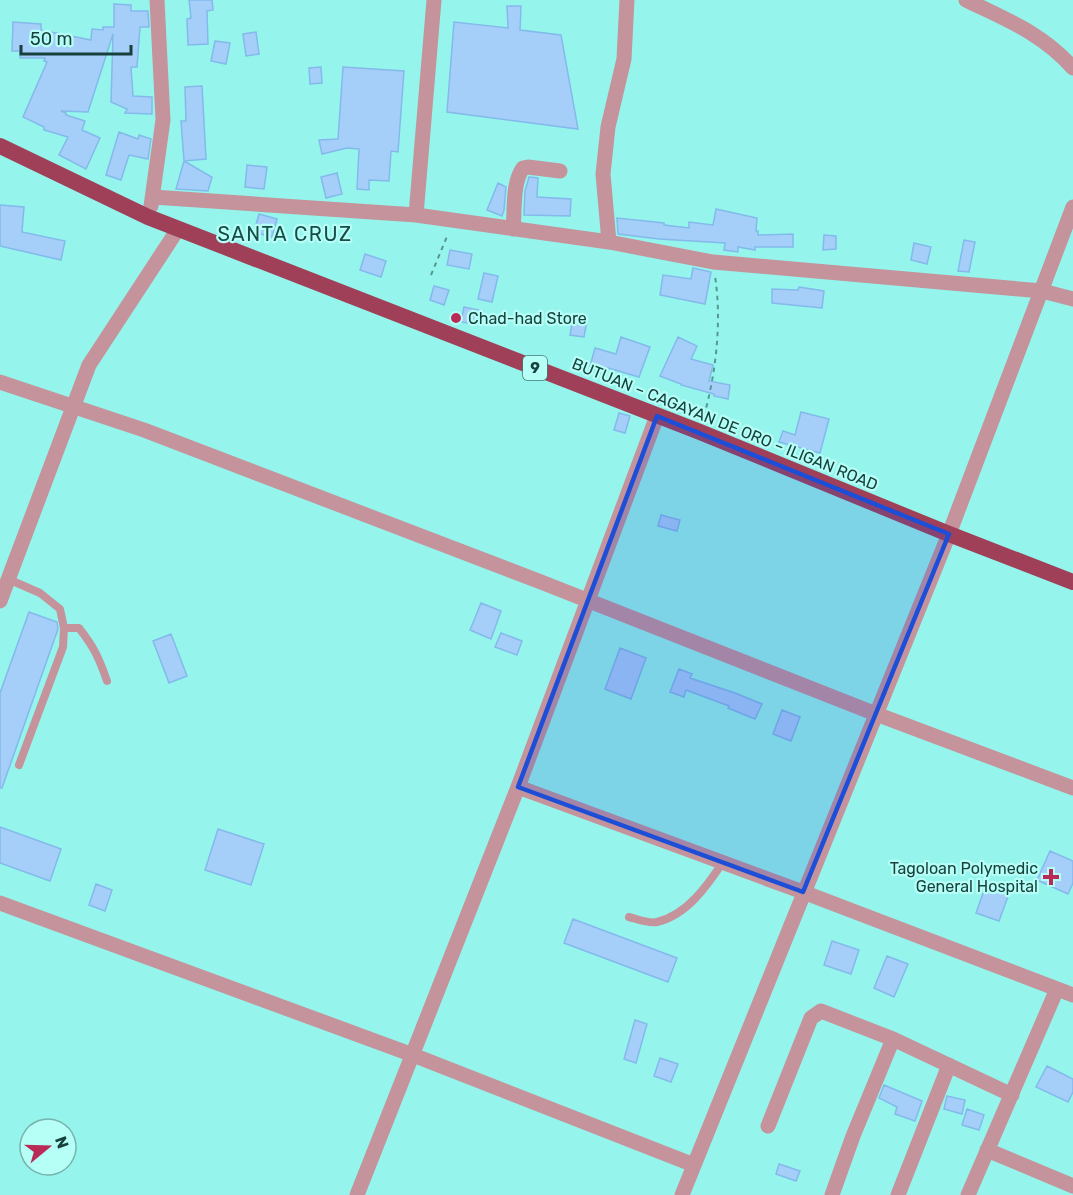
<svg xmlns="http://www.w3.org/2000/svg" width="1073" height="1195" font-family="Rubik,sans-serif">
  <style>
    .building { fill: #a5cff9; stroke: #84b9eb; stroke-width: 1.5 }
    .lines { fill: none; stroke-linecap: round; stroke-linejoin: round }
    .path { stroke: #559893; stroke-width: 2; stroke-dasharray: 4.5 4.5; stroke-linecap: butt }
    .service { stroke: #c5939b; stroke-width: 8 }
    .minor { stroke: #c5939b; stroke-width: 15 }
    .trunk { stroke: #a04058; stroke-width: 16 }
    .marked { fill: #1d4ed8; fill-opacity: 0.2; stroke: #1d4ed8; stroke-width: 4.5; stroke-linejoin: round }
    .poi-dot { fill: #ba2a57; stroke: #b5fff7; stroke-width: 2 }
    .labels { text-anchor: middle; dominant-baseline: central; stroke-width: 4.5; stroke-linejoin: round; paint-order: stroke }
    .shield { fill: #b5fff7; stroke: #477a76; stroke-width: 1.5 }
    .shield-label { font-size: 15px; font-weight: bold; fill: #18413e }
    .poi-label { font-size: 16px; fill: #18413e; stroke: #b5fff7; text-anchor: start }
    .street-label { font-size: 16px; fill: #18413e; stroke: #b5fff7 }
    .quarter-label { font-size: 20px; letter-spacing: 1.5px; fill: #174c48; stroke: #b5fff7 }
  </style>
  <rect width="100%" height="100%" fill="#95f5ec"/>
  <!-- building -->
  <path class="building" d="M189 0H212L213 10 207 11 208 44 188 45 187 19 191 18Z
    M114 4 131 5V11H148L149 27H140L137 67H131L133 96 152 97V114L125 113 127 109 111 102 113 34 88 112 61 111 66 113V115L85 121 82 130 100 138 86 169 59 155 68 137 44 130V127L23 117 47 62 44 61 45 58H20V51H12L13 22 41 24V30L91 40 92 29 103 30V27H114Z
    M507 6H521L520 30 561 35 578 129 447 112 454 22 508 28Z
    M256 32 259 54 246 56 243 34Z
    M215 41 230 43 226 64 211 61Z
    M321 67 322 83 310 84 309 68Z
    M343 67 404 71 398 152 391 151 389 181 369 180V190L357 189 359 149 347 148 322 154 319 140 338 139Z
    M202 86 206 159 184 161 181 121H186L185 87Z
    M119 132 138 139 139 135 151 139 148 159 129 155 121 180 106 175Z
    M184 161 212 177 208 191 176 189Z
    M247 165 267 167 264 189 245 187Z
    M337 173 342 194 326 198 321 177Z
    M529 177 538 178 537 197 571 199 570 216 524 215 525 191Z
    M498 183 506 187 504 210 502 216 487 210Z
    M0 205 24 207 22 232 65 241 61 260 0 246Z
    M716 209 757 218 756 231H758V235L793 234V247H755V250L738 247V252L724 250 725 243 659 239 618 234 617 218 664 223V225L689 228V222L713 225Z
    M259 214 277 219 272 237 254 232Z
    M824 235 836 236V249L823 250Z
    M964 240 975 242 969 272 958 271Z
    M914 243 931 247 927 264 911 260Z
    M450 250 472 254 469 269 447 265Z
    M365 254 386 261 381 277 360 270Z
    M693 268 711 272 705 304 660 295 663 275 691 279Z
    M484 273 498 276 492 302 478 299Z
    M434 286 449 290 444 305 430 300Z
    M799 287 824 291 822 308 772 303V289L798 290Z
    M464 307 483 311 480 325 461 322Z
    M573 318 587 321 584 337 570 335Z
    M621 337 650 347 639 377 608 368 606 375 589 370 595 348 616 354Z
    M678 337 697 346 691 359 713 365 709 381 730 385 728 399 714 396V394L681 385V384L660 376Z
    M801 412 829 419 820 453 779 442 783 431 795 435Z
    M619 413 630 416 625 433 614 430Z
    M661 515 680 520 677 531 658 526Z
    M481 603 501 611 491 639 470 630Z
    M29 612 57 622 58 629 2 788H0V693Z
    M501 633 522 641 517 655 495 647Z
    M171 634 187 676 169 683 153 641Z
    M620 648 646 658 631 699 605 689Z
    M679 669 692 674 690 678 735 693 762 704 755 719 728 708 729 706 686 690 684 697 670 692Z
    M782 710 800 717 791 741 773 734Z
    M0 827 61 849 50 881 0 863Z
    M218 829 264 844 251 885 205 870Z
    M1050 851 1073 861V883L1068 894 1037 880Z
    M987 882 1010 891 999 921 976 913Z
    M96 884 112 890 105 911 89 905Z
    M573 919 677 958 668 982 564 943Z
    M832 941 859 950 851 974 824 965Z
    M887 956 908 964 894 997 874 988Z
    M635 1020 647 1024 636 1063 624 1059Z
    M660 1058 678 1064 671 1082 654 1076Z
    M1047 1066 1073 1079V1092L1068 1102 1036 1087Z
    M884 1085 922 1101 915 1121 895 1114 897 1107 879 1098Z
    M947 1096 965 1100 962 1114 944 1109Z
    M967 1109 984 1115 979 1130 962 1125Z
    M779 1164 800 1171 796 1181 776 1174Z"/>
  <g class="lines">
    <!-- path -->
    <path class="path" d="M431 275 448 234
      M704 416C716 373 722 321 715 276"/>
    <!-- service -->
    <path class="service" d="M8 579 40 593 60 609 64 628 63 647 19 765
      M64 628H79C94 647 99 658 107 681
      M629 917C637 919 649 924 657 922 687 915 707 886 723 862"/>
    <!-- minor -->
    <path class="minor" d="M966 0C1007 20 1042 33 1073 68
      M153 197 416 215 609 242 713 262 1042 291 1073 299
      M151 206 163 120 157 0
      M416 215 434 0
      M513 229C515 211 512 183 523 168L528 167 560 171
      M609 242 603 174 608 127 624 59 627 0
      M0 382 144 430 541 582 876 714 1073 788
      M0 601 89 365 178 229
      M518 787 803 892 1073 995
      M0 903 413 1055 694 1165
      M768 1126 811 1018 821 1011 893 1039 1012 1095
      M987 1150 1073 1186
      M357 1195 518 787 657 416
      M682 1195 949 534 1073 207
      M832 1195 853 1136 893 1039
      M898 1195 949 1065
      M968 1195 1057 989"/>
    <!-- trunk -->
    <path class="trunk" d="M0 146 148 217 700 432 949 534 1073 582"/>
  </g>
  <!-- marked area -->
  <path class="marked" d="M657 416 949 534 803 892 518 787Z"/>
  <!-- markers -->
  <g class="poi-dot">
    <circle cx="456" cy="318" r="6"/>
    <path d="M1048 868h6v6h6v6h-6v6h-6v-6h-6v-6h6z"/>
  </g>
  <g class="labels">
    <!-- shield labels -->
    <rect class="shield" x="523" y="356" width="24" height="24" rx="4.5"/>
    <g class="shield-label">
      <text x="535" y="368">9</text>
    </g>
    <!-- poi labels -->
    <g class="poi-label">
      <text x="468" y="318">Chad-had Store</text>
      <text x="1038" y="868" text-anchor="end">Tagoloan Polymedic<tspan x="1038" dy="18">General Hospital</tspan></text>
    </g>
    <!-- street labels -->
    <g class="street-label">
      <text transform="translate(725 424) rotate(22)">BUTUAN – CAGAYAN DE ORO – ILIGAN ROAD</text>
    </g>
    <!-- quarter labels -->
    <g class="quarter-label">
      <text x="285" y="234">SANTA CRUZ</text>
    </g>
  </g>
  <!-- north arrow -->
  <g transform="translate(48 1147) rotate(71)"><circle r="28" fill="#b5fff7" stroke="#76b3ad" stroke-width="1.5"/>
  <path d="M0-4.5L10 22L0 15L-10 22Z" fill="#ba2a57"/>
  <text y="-9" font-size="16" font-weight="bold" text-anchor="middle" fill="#18413e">N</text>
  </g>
  <!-- scale -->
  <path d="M21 45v9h110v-9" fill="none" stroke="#18413e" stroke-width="3"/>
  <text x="30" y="45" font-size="18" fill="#18413e" stroke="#b5fff7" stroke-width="4.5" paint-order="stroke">50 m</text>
</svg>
